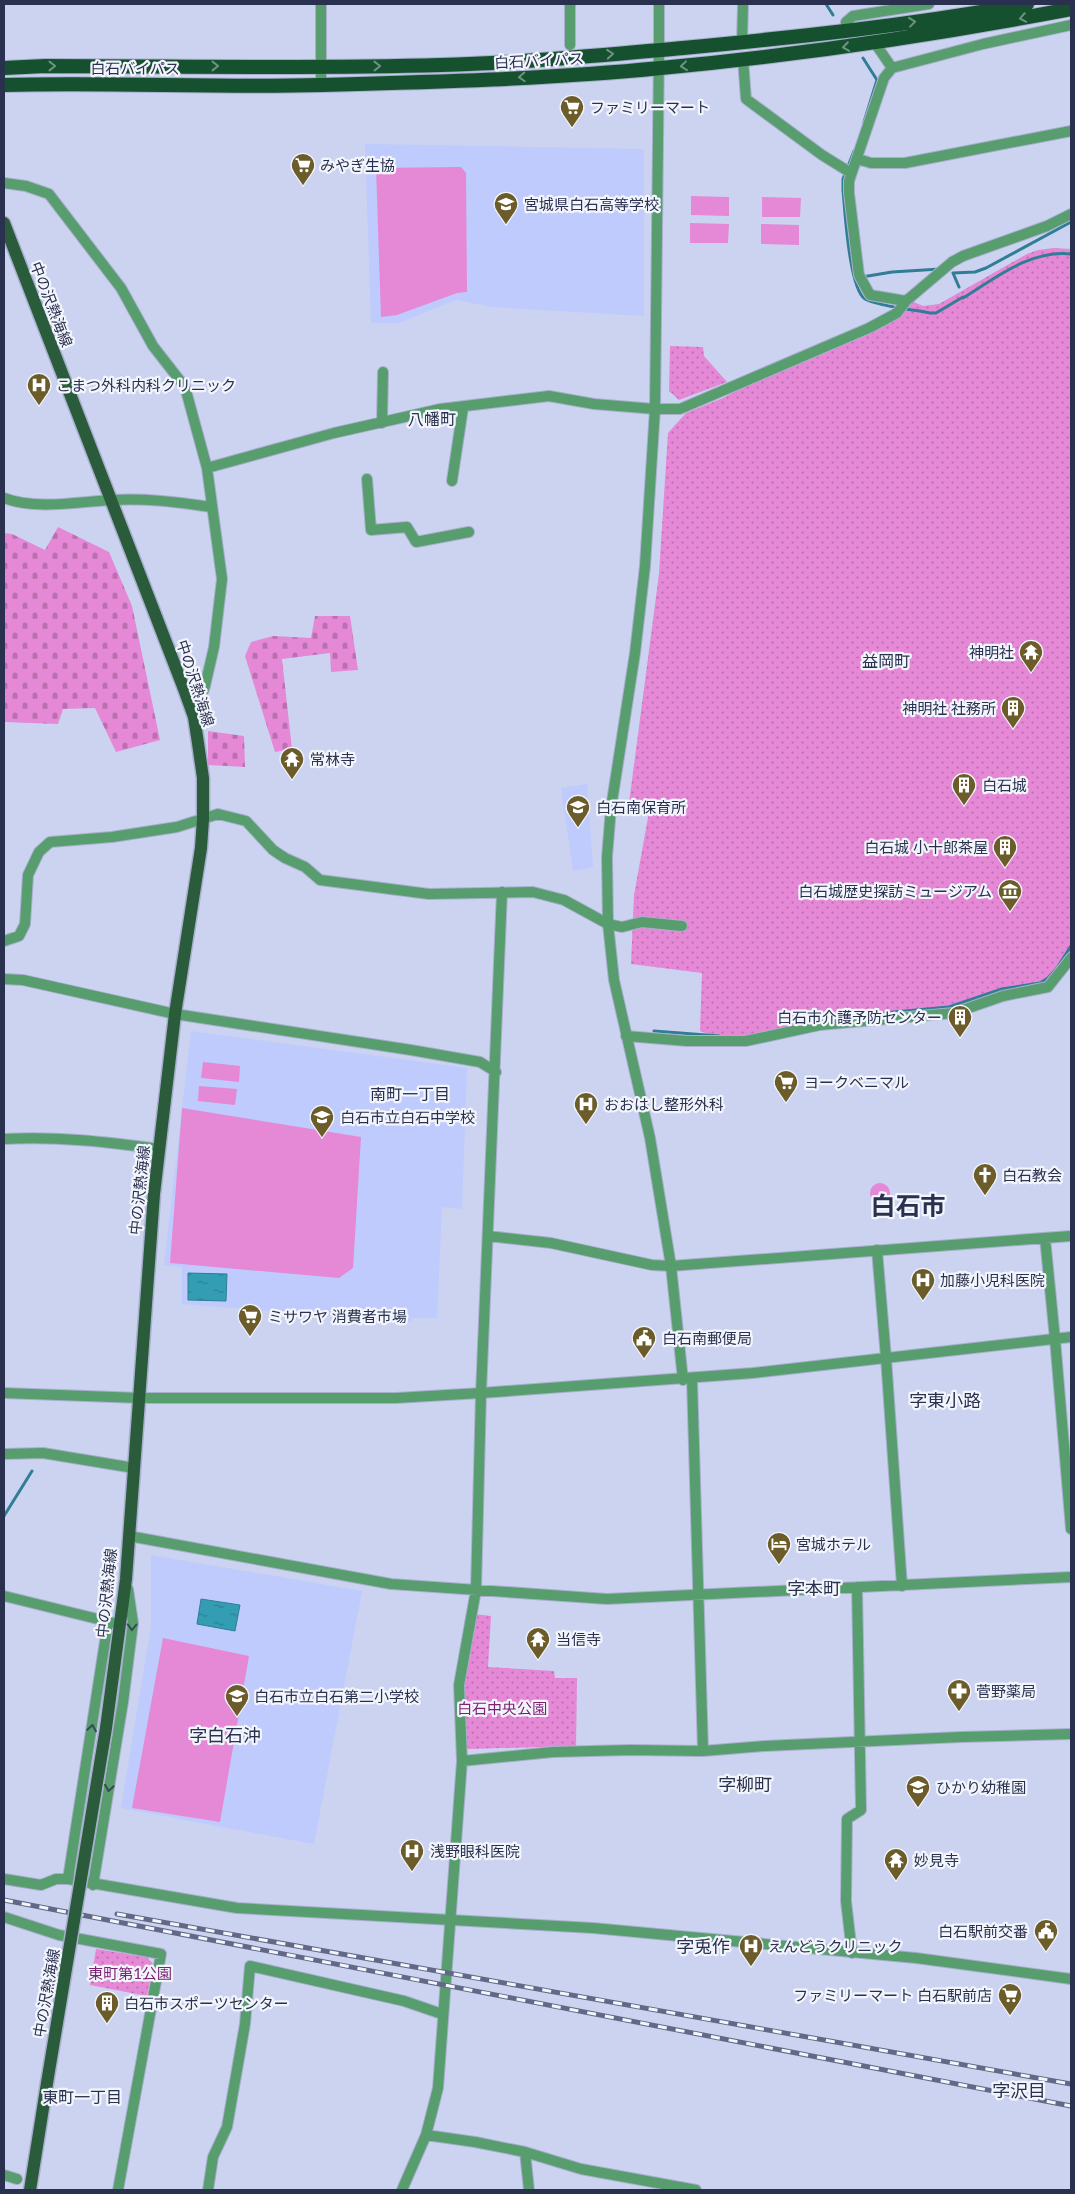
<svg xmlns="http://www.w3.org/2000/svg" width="1075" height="2194" font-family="Lato,'Noto Sans JP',sans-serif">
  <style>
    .built { fill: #becbfc }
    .green { fill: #e588d6 }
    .cemetery { fill: url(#cemetery-stones) }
    .park { fill: url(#park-dots) }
    .water { fill: url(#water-ripples); stroke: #307d95 }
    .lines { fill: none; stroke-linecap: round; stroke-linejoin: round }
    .stream { stroke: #307d95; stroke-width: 3 }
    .minor-casing { stroke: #a8afcd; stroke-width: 12 }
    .tertiary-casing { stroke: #a8afcd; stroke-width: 12 }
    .primary-casing { stroke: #a8afcd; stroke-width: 15 }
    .trunk-casing { stroke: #a8afcd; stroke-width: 16 }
    .minor { stroke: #579d6e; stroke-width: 10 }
    .tertiary { stroke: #579d6e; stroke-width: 10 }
    .primary { stroke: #2a5b3b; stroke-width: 12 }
    .trunk { stroke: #15512f; stroke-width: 14 }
    .rail-casing { stroke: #626986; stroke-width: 5 }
    .rail { stroke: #f3f5fd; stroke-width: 3; stroke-dasharray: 9; stroke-linecap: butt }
    .primary-bridge-casing { stroke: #a8afcd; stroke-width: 15; stroke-linecap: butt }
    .primary-bridge { stroke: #2a5b3b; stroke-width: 12 }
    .oneway { stroke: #6e9381 }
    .oneway2 { stroke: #354c56 }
    .labels { text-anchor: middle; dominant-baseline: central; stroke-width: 4.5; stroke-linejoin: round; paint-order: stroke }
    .street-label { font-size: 15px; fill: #2a314e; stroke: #f3f5fd }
    .poi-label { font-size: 15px; fill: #2a314e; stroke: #f3f5fd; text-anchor: start }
    .park-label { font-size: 15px; fill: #7d2273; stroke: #f3f5fd }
    .neighbourhood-label { font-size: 16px; fill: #2a314e; stroke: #f3f5fd }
    .quarter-label { font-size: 18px; fill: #2a314e; stroke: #f3f5fd }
    .town-label { font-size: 25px; font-weight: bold; fill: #2a314e; stroke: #f3f5fd }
  </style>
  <defs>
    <pattern id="cemetery-stones" width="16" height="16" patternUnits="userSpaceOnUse" patternTransform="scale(1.25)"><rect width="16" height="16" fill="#e588d6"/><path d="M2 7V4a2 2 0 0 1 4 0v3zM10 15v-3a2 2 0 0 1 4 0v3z" fill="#ba70b0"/></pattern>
    <pattern id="park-dots" width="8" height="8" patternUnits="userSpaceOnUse" patternTransform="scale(1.25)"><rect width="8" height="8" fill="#e588d6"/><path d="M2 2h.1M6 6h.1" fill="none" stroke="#ba70b0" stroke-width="1.8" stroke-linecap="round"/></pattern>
    <pattern id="water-ripples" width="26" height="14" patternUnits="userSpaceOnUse" patternTransform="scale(1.25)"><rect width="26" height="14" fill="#339eb3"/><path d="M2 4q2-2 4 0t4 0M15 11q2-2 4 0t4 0" fill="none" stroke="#2b8194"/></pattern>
  </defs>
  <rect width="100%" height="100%" fill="#cbd3f1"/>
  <!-- built -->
  <path class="built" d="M365 144 644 149V316L493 307 456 300 399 323H371Z
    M587 784 593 867 573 871 561 788Z
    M191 1031 467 1068 462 1209 442 1207 437 1318H412L411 1322 182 1304V1267L164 1265Z
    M151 1555 362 1591 314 1844 121 1808 151 1626Z"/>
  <!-- green -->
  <path class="green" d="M461 167 466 173 467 292 457 293 397 315 381 317 376 168Z
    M691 196 729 197V216L691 215Z
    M762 197 801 198 800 217H762Z
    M690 223 729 224 728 243H690Z
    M761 224 799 225V245L761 244Z
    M203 1062 240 1066 239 1082 201 1078Z
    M199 1086 237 1089 235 1105 198 1101Z
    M182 1108 361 1137 353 1268 339 1278 170 1263Z
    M870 1193a10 10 0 1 1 20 0a10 10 0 1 1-20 0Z
    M163 1638 249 1656 220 1822 132 1808Z"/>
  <!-- cemetery -->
  <path class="cemetery" d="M58 527 109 552 132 606 160 740 116 752 95 708 63 709 58 724 4 722V533L12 534 45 550Z
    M315 616H350L358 670 331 672 330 653 282 659 292 749 275 752 245 656 251 642 273 636 311 638Z
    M208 731 244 736 245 767 208 765Z"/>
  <!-- park -->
  <path class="park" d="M1054 248 1071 249V958L1052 984 928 1016 730 1042 700 1031 702 973 631 964 634 895 649 812 629 803 659 574 668 433 686 413 723 398 788 363 869 328 909 300 923 306 939 304 1027 254 1038 250Z
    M670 346 703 347 704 356 727 382 679 400 669 391Z
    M466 1613 491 1616 488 1667 554 1671 555 1678H577L576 1746 469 1749 460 1744Z
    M96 1949 147 1957 153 1964 147 1996 90 1985Z"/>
  <!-- water -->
  <path class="water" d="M188 1273 227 1274 226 1301 188 1300Z
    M201 1599 240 1605 235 1631 197 1624Z"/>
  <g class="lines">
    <!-- stream -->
    <path class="stream" d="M826 4 833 15
      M863 58 877 80 864 122
      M854 151 843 179V190C845 211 849 288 865 299 877 306 915 310 930 313H936L963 297
      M862 277 892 272 940 269
      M959 287 953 273 975 272 986 268 1071 222
      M963 298C997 277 1030 250 1071 254
      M806 1020 949 1007 1002 989 1040 983 1048 978 1057 968 1071 946
      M654 1031 719 1036
      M4 1516 32 1471"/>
    <!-- minor casing -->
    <g class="minor-casing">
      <path id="minor" d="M321 4V85
        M570 4V45
        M659 4V50
        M846 31V22L853 16 929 4
        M742 42 743 4
        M875 43 892 68
        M743 59 746 99 822 155 851 173
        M858 159 871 163H905L1071 131
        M4 183 26 186 49 194 121 288 153 346 185 387 207 468 222 579 214 647 205 686 194 717
        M906 301 870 295 859 275 849 193V181L884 78 892 68 983 44 1071 25
        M382 423 383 372
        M207 468 334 433 440 409 549 396 594 404 655 409H680L869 328 897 313 906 301 952 262 963 256 1047 226 1071 214
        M367 479 371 530 407 527 416 542 469 532
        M452 481 463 408
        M111 500C145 498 177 502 211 507
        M4 941 19 936 25 924 28 875 39 852 50 842 112 837 177 827 218 814 246 821 273 850 285 858 305 867 320 880 429 894 533 892 564 900 608 924 622 927 642 922 682 926
        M4 979 23 980 175 1014 411 1050 480 1062 496 1072
        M626 1036 687 1041H746L820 1025 954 1013 1003 996 1048 987 1071 958
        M4 1139C57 1136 107 1142 160 1149
        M488 1236 551 1243 652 1265 671 1266 1071 1236
        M1045 1238 1055 1339
        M886 1358 902 1586
        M692 1379 703 1751
        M4 1454 43 1453 134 1468
        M129 1536 391 1584 607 1599 1071 1577
        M4 1596 114 1623
        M462 1761 553 1752 630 1750 703 1751 765 1746 961 1737 1071 1734
        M4 1879 41 1885 56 1879H68L108 1622
        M93 1885 123 1702 133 1623 128 1589
        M4 1917 59 1935 161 1954 118 2190
        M852 1953 846 1901 847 1819 861 1810 857 1587
        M426 2135 475 2142 525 2152 581 2169 696 2190
        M525 2152 529 2190
        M4 2175 17 2179
        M208 2190 213 2157 227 2127 245 2024 250 1966 404 2001 442 2014
        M402 2190 426 2135 438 2088 462 1761 459 1685 476 1590 481 1393 502 892"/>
    </g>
    <!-- tertiary casing -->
    <g class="tertiary-casing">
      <path id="tertiary" d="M659 50 655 409 645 566 635 653 611 808 607 857 608 924 614 980 650 1138 671 1266 683 1380
        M4 498C36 510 77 502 111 500
        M877 1250 886 1358
        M1055 1339 1071 1529
        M4 1393 140 1398H396L481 1393 753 1373 1071 1337
        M68 1879 237 1908 593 1928 916 1958 1071 1979"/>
    </g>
    <!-- primary casing -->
    <g class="primary-casing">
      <path id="primary" d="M4 223 184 689 194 717 198 743 203 778V819L201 848 175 1014 154 1194 126 1579 106 1728
        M30 2190 47 2083"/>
    </g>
    <!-- trunk casing -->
    <g class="trunk-casing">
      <path id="trunk" d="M4 68 45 66C177 66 309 69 441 65 522 63 603 55 683 48 798 37 913 25 1027 4
        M4 85C110 82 216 88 322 85 435 82 548 79 661 68 800 55 934 35 1071 9"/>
    </g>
    <!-- minor -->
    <use href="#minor" class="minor"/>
    <!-- tertiary -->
    <use href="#tertiary" class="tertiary"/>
    <!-- primary -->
    <use href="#primary" class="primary"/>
    <!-- trunk -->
    <use href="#trunk" class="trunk"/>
    <!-- rail casing -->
    <g class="rail-casing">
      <path id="rail" d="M4 1900 1071 2106
        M117 1914 1071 2084"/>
    </g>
    <!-- rail -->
    <use href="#rail" class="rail"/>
    <!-- primary-bridge casing -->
    <g class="primary-bridge-casing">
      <path id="primary-bridge" d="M47 2083 106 1728"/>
    </g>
    <!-- primary-bridge -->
    <use href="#primary-bridge" class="primary-bridge"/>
  </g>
  <!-- one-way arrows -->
  <defs><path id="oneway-chevron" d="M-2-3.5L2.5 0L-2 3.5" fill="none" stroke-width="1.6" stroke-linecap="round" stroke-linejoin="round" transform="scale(1.25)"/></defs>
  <g class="oneway">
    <use href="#oneway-chevron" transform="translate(1023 18) rotate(169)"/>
    <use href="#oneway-chevron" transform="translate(912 22) rotate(-7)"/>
    <use href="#oneway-chevron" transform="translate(846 47) rotate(172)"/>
    <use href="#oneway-chevron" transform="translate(610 54) rotate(-5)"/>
    <use href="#oneway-chevron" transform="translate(52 66)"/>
    <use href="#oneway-chevron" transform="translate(215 66)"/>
    <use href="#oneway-chevron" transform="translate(377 66) rotate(-1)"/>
    <use href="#oneway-chevron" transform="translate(684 66) rotate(174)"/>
    <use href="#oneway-chevron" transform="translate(522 77) rotate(177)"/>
  </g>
  <g class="oneway2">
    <use href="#oneway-chevron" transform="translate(132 1627) rotate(92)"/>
    <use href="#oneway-chevron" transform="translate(92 1728) rotate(-81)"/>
    <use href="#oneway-chevron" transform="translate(109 1788) rotate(99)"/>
  </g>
  <!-- icons -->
  <defs>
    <g id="supermarket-pin" transform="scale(1.25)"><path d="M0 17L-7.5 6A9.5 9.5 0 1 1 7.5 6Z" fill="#6b5c29" stroke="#f3f5fd"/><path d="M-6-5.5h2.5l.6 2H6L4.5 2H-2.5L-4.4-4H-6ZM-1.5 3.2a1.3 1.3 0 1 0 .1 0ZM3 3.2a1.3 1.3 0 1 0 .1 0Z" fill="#fff"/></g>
    <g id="school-pin" transform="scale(1.25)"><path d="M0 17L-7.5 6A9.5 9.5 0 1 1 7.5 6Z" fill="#6b5c29" stroke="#f3f5fd"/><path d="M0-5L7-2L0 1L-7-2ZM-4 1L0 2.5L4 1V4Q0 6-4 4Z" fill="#fff"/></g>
    <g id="hospital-pin" transform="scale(1.25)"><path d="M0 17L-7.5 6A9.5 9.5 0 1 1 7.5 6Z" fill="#6b5c29" stroke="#f3f5fd"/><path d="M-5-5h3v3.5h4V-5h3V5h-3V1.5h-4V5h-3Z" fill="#fff"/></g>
    <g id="temple-pin" transform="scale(1.25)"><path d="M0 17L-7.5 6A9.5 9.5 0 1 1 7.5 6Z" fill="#6b5c29" stroke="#f3f5fd"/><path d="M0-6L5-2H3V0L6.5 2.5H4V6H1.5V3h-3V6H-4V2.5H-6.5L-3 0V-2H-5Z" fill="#fff"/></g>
    <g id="building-pin" transform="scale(1.25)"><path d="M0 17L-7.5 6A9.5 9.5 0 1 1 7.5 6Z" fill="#6b5c29" stroke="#f3f5fd"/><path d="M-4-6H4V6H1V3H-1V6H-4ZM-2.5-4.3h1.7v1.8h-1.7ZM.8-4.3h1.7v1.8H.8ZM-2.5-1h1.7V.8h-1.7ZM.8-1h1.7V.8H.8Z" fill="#fff"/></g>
    <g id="museum-pin" transform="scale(1.25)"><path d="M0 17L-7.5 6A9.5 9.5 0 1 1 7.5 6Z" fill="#6b5c29" stroke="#f3f5fd"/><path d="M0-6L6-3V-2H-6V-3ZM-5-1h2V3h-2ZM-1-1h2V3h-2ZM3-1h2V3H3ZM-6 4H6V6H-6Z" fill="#fff"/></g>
    <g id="church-pin" transform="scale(1.25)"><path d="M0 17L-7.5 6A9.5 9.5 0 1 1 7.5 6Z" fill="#6b5c29" stroke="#f3f5fd"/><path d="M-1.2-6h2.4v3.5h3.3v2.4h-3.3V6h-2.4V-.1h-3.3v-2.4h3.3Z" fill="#fff"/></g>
    <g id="civic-pin" transform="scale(1.25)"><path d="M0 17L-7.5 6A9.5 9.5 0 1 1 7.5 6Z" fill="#6b5c29" stroke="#f3f5fd"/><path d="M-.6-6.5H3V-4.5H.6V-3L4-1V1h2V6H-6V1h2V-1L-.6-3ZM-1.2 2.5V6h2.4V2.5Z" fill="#fff"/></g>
    <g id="hotel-pin" transform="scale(1.25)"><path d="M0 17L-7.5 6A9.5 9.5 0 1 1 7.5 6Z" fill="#6b5c29" stroke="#f3f5fd"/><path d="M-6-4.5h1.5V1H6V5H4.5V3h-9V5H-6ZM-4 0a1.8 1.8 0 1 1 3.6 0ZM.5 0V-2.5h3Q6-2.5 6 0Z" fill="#fff"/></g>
    <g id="pharmacy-pin" transform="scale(1.25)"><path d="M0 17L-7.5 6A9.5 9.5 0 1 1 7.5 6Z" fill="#6b5c29" stroke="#f3f5fd"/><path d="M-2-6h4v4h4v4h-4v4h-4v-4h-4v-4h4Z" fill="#fff"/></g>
  </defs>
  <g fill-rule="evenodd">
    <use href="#supermarket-pin" x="572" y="107"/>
    <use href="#supermarket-pin" x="303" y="165"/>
    <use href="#school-pin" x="506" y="204"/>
    <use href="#hospital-pin" x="39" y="385"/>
    <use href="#temple-pin" x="1031" y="652"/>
    <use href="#building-pin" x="1013" y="708"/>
    <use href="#temple-pin" x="292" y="759"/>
    <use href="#building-pin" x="964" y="785"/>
    <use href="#school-pin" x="578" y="807"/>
    <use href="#building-pin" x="1005" y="847"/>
    <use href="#museum-pin" x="1010" y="891"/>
    <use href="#building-pin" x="960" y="1017"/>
    <use href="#supermarket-pin" x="786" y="1082"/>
    <use href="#hospital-pin" x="586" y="1104"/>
    <use href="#school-pin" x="322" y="1117"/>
    <use href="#church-pin" x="985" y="1175"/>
    <use href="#hospital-pin" x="923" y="1280"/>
    <use href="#supermarket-pin" x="250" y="1316"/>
    <use href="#civic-pin" x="644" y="1338"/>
    <use href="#hotel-pin" x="779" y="1544"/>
    <use href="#temple-pin" x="538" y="1639"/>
    <use href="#pharmacy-pin" x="959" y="1691"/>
    <use href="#school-pin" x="237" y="1696"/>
    <use href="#school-pin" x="918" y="1787"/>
    <use href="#hospital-pin" x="412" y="1851"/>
    <use href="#temple-pin" x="896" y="1860"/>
    <use href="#civic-pin" x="1046" y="1931"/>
    <use href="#hospital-pin" x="751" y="1946"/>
    <use href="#supermarket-pin" x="1010" y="1995"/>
    <use href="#building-pin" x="107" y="2003"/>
  </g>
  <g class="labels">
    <!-- street labels -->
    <g class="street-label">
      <text transform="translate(539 60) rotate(-3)">白石バイパス</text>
      <text x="135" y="68">白石バイパス</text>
      <text transform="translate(52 304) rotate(69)">中の沢熱海線</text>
      <text transform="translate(196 683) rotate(72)">中の沢熱海線</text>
      <text transform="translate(139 1190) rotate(-84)">中の沢熱海線</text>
      <text transform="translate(106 1593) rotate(-84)">中の沢熱海線</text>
      <text transform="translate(46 1993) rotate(-80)">中の沢熱海線</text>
    </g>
    <!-- poi labels -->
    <g class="poi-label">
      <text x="590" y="107">ファミリーマート</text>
      <text x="320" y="165">みやぎ生協</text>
      <text x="524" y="204">宮城県白石高等学校</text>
      <text x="56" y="385">こまつ外科内科クリニック</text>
      <text x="1014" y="652" text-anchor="end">神明社</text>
      <text x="996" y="708" text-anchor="end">神明社 社務所</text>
      <text x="310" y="759">常林寺</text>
      <text x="982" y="785">白石城</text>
      <text x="596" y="807">白石南保育所</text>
      <text x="988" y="847" text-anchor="end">白石城 小十郎茶屋</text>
      <text x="992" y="891" text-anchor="end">白石城歴史探訪ミュージアム</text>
      <text x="942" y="1017" text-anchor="end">白石市介護予防センター</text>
      <text x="804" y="1082">ヨークベニマル</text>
      <text x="604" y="1104">おおはし整形外科</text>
      <text x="340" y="1117">白石市立白石中学校</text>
      <text x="1002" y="1175">白石教会</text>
      <text x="940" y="1280">加藤小児科医院</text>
      <text x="268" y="1316">ミサワヤ 消費者市場</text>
      <text x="662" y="1338">白石南郵便局</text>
      <text x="796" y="1544">宮城ホテル</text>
      <text x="556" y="1639">当信寺</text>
      <text x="976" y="1691">菅野薬局</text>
      <text x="254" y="1696">白石市立白石第二小学校</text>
      <text x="936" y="1787">ひかり幼稚園</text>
      <text x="430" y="1851">浅野眼科医院</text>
      <text x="914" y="1860">妙見寺</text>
      <text x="1028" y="1931" text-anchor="end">白石駅前交番</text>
      <text x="768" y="1946">えんどうクリニック</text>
      <text x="992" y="1995" text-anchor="end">ファミリーマート 白石駅前店</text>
      <text x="124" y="2003">白石市スポーツセンター</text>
    </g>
    <!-- park labels -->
    <g class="park-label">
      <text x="502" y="1708">白石中央公園</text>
      <text x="130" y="1973">東町第1公園</text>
    </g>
    <!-- neighbourhood labels -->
    <g class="neighbourhood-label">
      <text x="432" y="418">八幡町</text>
      <text x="886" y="660">益岡町</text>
      <text x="410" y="1093">南町一丁目</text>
      <text x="82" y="2096">東町一丁目</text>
    </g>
    <!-- quarter labels -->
    <g class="quarter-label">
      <text x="945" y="1400">字東小路</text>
      <text x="814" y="1588">字本町</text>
      <text x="225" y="1735">字白石沖</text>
      <text x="745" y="1784">字柳町</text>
      <text x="703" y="1946">字兎作</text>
      <text x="1019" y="2090">字沢目</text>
    </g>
    <!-- town labels -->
    <g class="town-label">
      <text x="908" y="1205">白石市</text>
    </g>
  </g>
  <!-- border -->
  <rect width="1075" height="2194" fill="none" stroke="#2a314e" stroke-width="10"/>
</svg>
